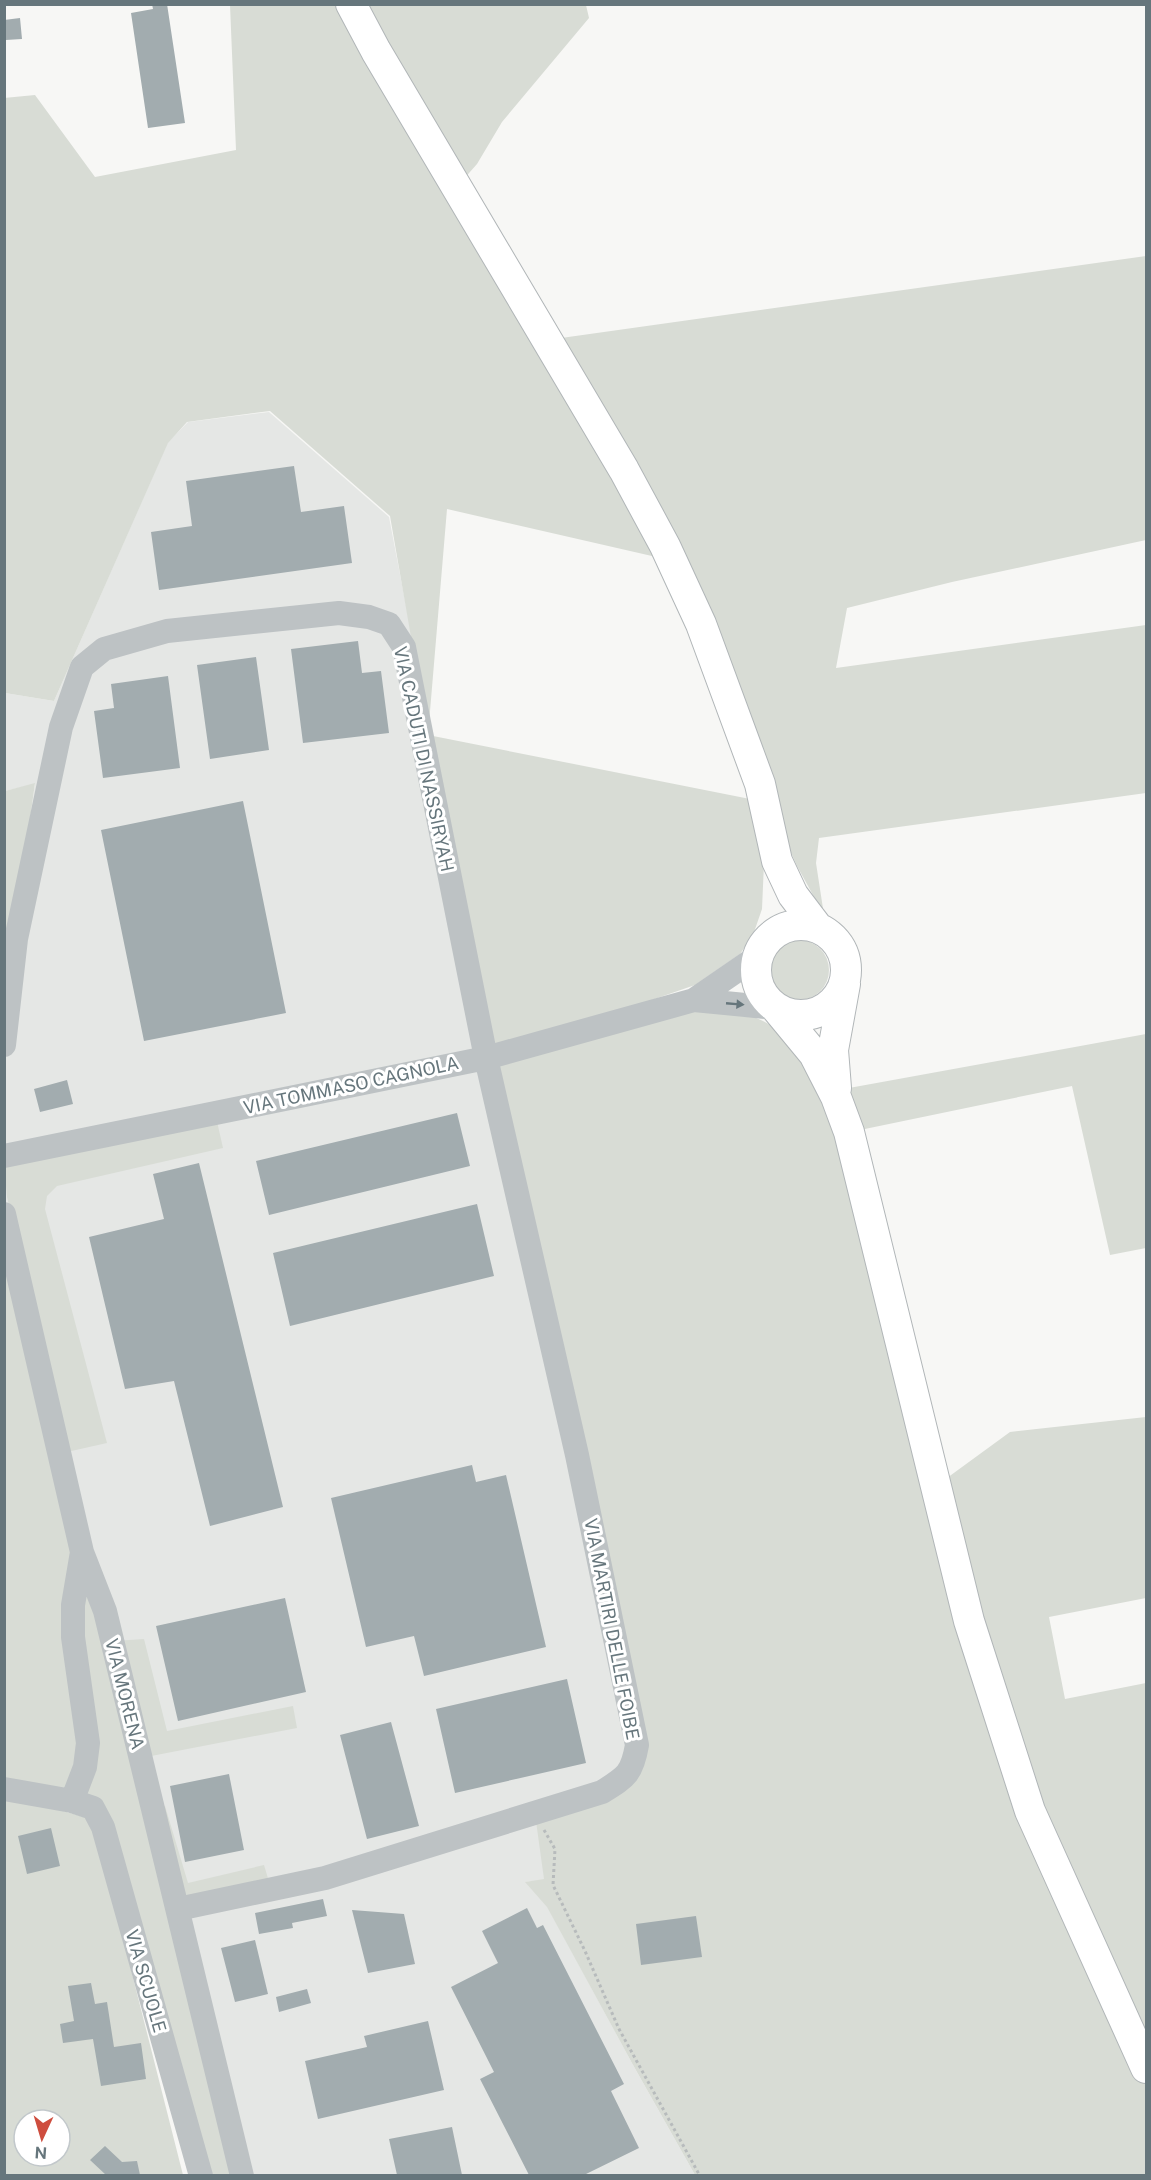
<svg xmlns="http://www.w3.org/2000/svg" width="1151" height="2180" font-family="'Public Sans',sans-serif">
  <style>
    .built { fill: #e5e7e5 }
    .green { fill: #d8dcd5; fill-rule: evenodd }
    .building { fill: #a2acaf }
    .lines { fill: none; stroke-linecap: round; stroke-linejoin: round }
    .major-casing { stroke: #b1b6b8; stroke-width: 32 }
    .path { stroke: #b7bbbc; stroke-width: 3; stroke-dasharray: 3 3; stroke-linecap: butt }
    .minor { stroke: #bdc2c4; stroke-width: 24 }
    .major { stroke: #fff; stroke-width: 30 }
    .oneway { fill: #66767c }
    .labels { text-anchor: middle; dominant-baseline: central; stroke-width: 6; stroke-linejoin: round; paint-order: stroke }
    .street-label { font-size: 18px; fill: #66767c; stroke: #fff }
  </style>
  <rect width="100%" height="100%" fill="#f7f7f5"/>
  <!-- built -->
  <path class="built" d="M269 412 389 517 493 1059 641 1748 545 1880 526 1882 547 1906 633 2065 695 2175H231L5 1241 4 1005 35 784 5 791V693L54 701 168 442 188 422Z"/>
  <!-- green -->
  <path class="green" d="M230 5H342L665 559 447 509 428 735 750 799 764 863 762 909 753 935 740 954 695 985 493 1055 428 735 390 516 270 411 187 422 168 443 54 701 5 693 4 98 35 95 95 177 236 150Z
    M360 5H586L589 18 502 122 477 164 462 181Z
    M1146 256V540L952 582 847 608 836 668 1146 625V793L819 838 816 863 824 915 797 866 783 835 740 718 547 340Z
    M35 783 5 1003V791Z
    M769 970a30 30 0 1 1 60 0a30 30 0 1 1-60 0Z
    M697 1011C710 1012 725 1011 739 1013 788 1023 802 1058 826 1097L947 1560 1136 2064 1146 2085V2175H695L633 2065 547 1907 525 1882 544 1879 535 1814 635 1774 493 1059Z
    M1146 1034V1248L1110 1255 1072 1086 860 1130 849 1088Z
    M216 1117 223 1148 57 1186 47 1196 45 1209 107 1443 67 1452 7 1197 4 1163Z
    M4 1243 76 1556 80 1740 67 1792 5 1782Z
    M1146 1417V1598L1049 1617 1065 1699 1146 1683V2068L1030 1811 936 1486 1010 1432Z
    M81 1570 131 1735 232 2175H205L85 1798 87 1690Z
    M144 1639 167 1731 293 1706 297 1728 146 1757 114 1641Z
    M5 1793 93 1820 183 2175 5 2176ZM24 2120H60V2156H24Z
    M165 1806 188 1883 264 1865 270 1885 182 1905 157 1807Z"/>
  <!-- building -->
  <path class="building" d="M152 4H167L185 123 148 128 131 13 153 9Z
    M20 18 22 39 6 40 4 20Z
    M294 466 301 512 344 506 352 563 159 590 151 532 192 526 186 481Z
    M358 641 362 673 381 671 389 733 303 743 291 649Z
    M256 657 269 750 210 759 197 665Z
    M168 676 180 768 103 778 94 711 114 708 111 684Z
    M243 801 286 1013 144 1041 101 830Z
    M67 1080 73 1104 40 1112 34 1089Z
    M457 1113 470 1166 269 1215 256 1161Z
    M199 1163 283 1507 210 1526 174 1381 125 1389 89 1237 164 1219 153 1174Z
    M477 1204 494 1276 290 1326 273 1253Z
    M472 1465 476 1482 506 1475 546 1647 424 1676 414 1636 366 1647 331 1498Z
    M285 1598 306 1692 178 1721 156 1626Z
    M567 1679 586 1763 455 1793 436 1709Z
    M391 1722 419 1826 367 1839 340 1735Z
    M229 1774 244 1850 185 1862 170 1786Z
    M51 1828 60 1866 27 1874 18 1836Z
    M323 1899 327 1916 292 1923 293 1928 259 1934 255 1913Z
    M527 1908 537 1928 543 1925 624 2084 611 2091 639 2148 584 2175H529L480 2079 494 2072 451 1987 498 1963 482 1931Z
    M352 1910 404 1914 415 1964 368 1973Z
    M696 1916 702 1957 641 1965 636 1924Z
    M255 1940 268 1994 235 2002 221 1948Z
    M91 1983 95 2004 107 2002 114 2047 141 2043 146 2079 101 2086 93 2039 63 2043 60 2024 74 2021 68 1986Z
    M307 1989 311 2003 279 2012 276 1997Z
    M428 2021 444 2090 318 2119 305 2061 367 2047 364 2036Z
    M452 2127 462 2175H397L389 2139Z
    M105 2146 122 2162 137 2161 140 2175H106L90 2160Z"/>
  <g class="lines">
    <!-- major casing -->
    <g class="major-casing">
      <path id="major" d="M351 4 376 51 624 470 665 546 701 624 760 784 777 861 793 895 818 928
        M756 970a45 45 0 1 1 90 0a45 45 0 1 1-90 0Z
        M776 1008 814 1054 836 1097 849 1132 969 1621 1030 1811 1146 2068
        M836 1088 833 1050 845 984"/>
    </g>
    <!-- path -->
    <path class="path" d="M544 1830 555 1849 553 1885 585 1951 619 2029 700 2176"/>
    <!-- minor -->
    <path class="minor" d="M694 1000 776 1008
      M4 1045 16 939 61 727 82 667 104 649 167 631 339 613 369 617 389 624 404 647 486 1058 577 1455 637 1745C632 1774 626 1777 602 1792L325 1878 178 1909
      M4 1156 486 1058 694 1000 758 956
      M4 1214 82 1552 105 1611 242 2176
      M4 1789 72 1801 93 1808 103 1827 201 2176
      M72 1801 85 1767 88 1743 73 1637V1605L82 1552"/>
    <!-- major -->
    <use href="#major" class="major"/>
  </g>
  <!-- one-way arrows -->
  <defs><path id="oneway-solid" d="M-6-.8H1V-3.2L6.5 0L1 3.2V.8H-6Z" transform="scale(1.5)"/></defs>
  <use class="oneway" href="#oneway-solid" transform="translate(735 1004) rotate(5)"/>
  <g class="labels">
    <!-- street labels -->
    <g class="street-label">
      <text transform="translate(424 759) rotate(78)">VIA CADUTI DI NASSIRYAH</text>
      <text transform="translate(351 1085) rotate(-12)">VIA TOMMASO CAGNOLA</text>
      <text transform="translate(612 1629) rotate(79)">VIA MARTIRI DELLE FOIBE</text>
      <text transform="translate(125 1694) rotate(76)">VIA MORENA</text>
      <text transform="translate(146 1981) rotate(74)">VIA SCUOLE</text>
    </g>
  </g>
  <!-- border -->
  <rect width="1151" height="2180" fill="none" stroke="#66767c" stroke-width="12"/>
  <!-- north arrow -->
  <g transform="translate(42 2138) rotate(184)"><circle r="28" fill="#ffffff" stroke="#c2c8cb" stroke-width="1.5"/>
  <path d="M0-4.5L10 22L0 15L-10 22Z" fill="#ce4d3e"/>
  <text y="-9" font-size="16" font-weight="bold" text-anchor="middle" fill="#66767c">N</text>
  </g>
</svg>
